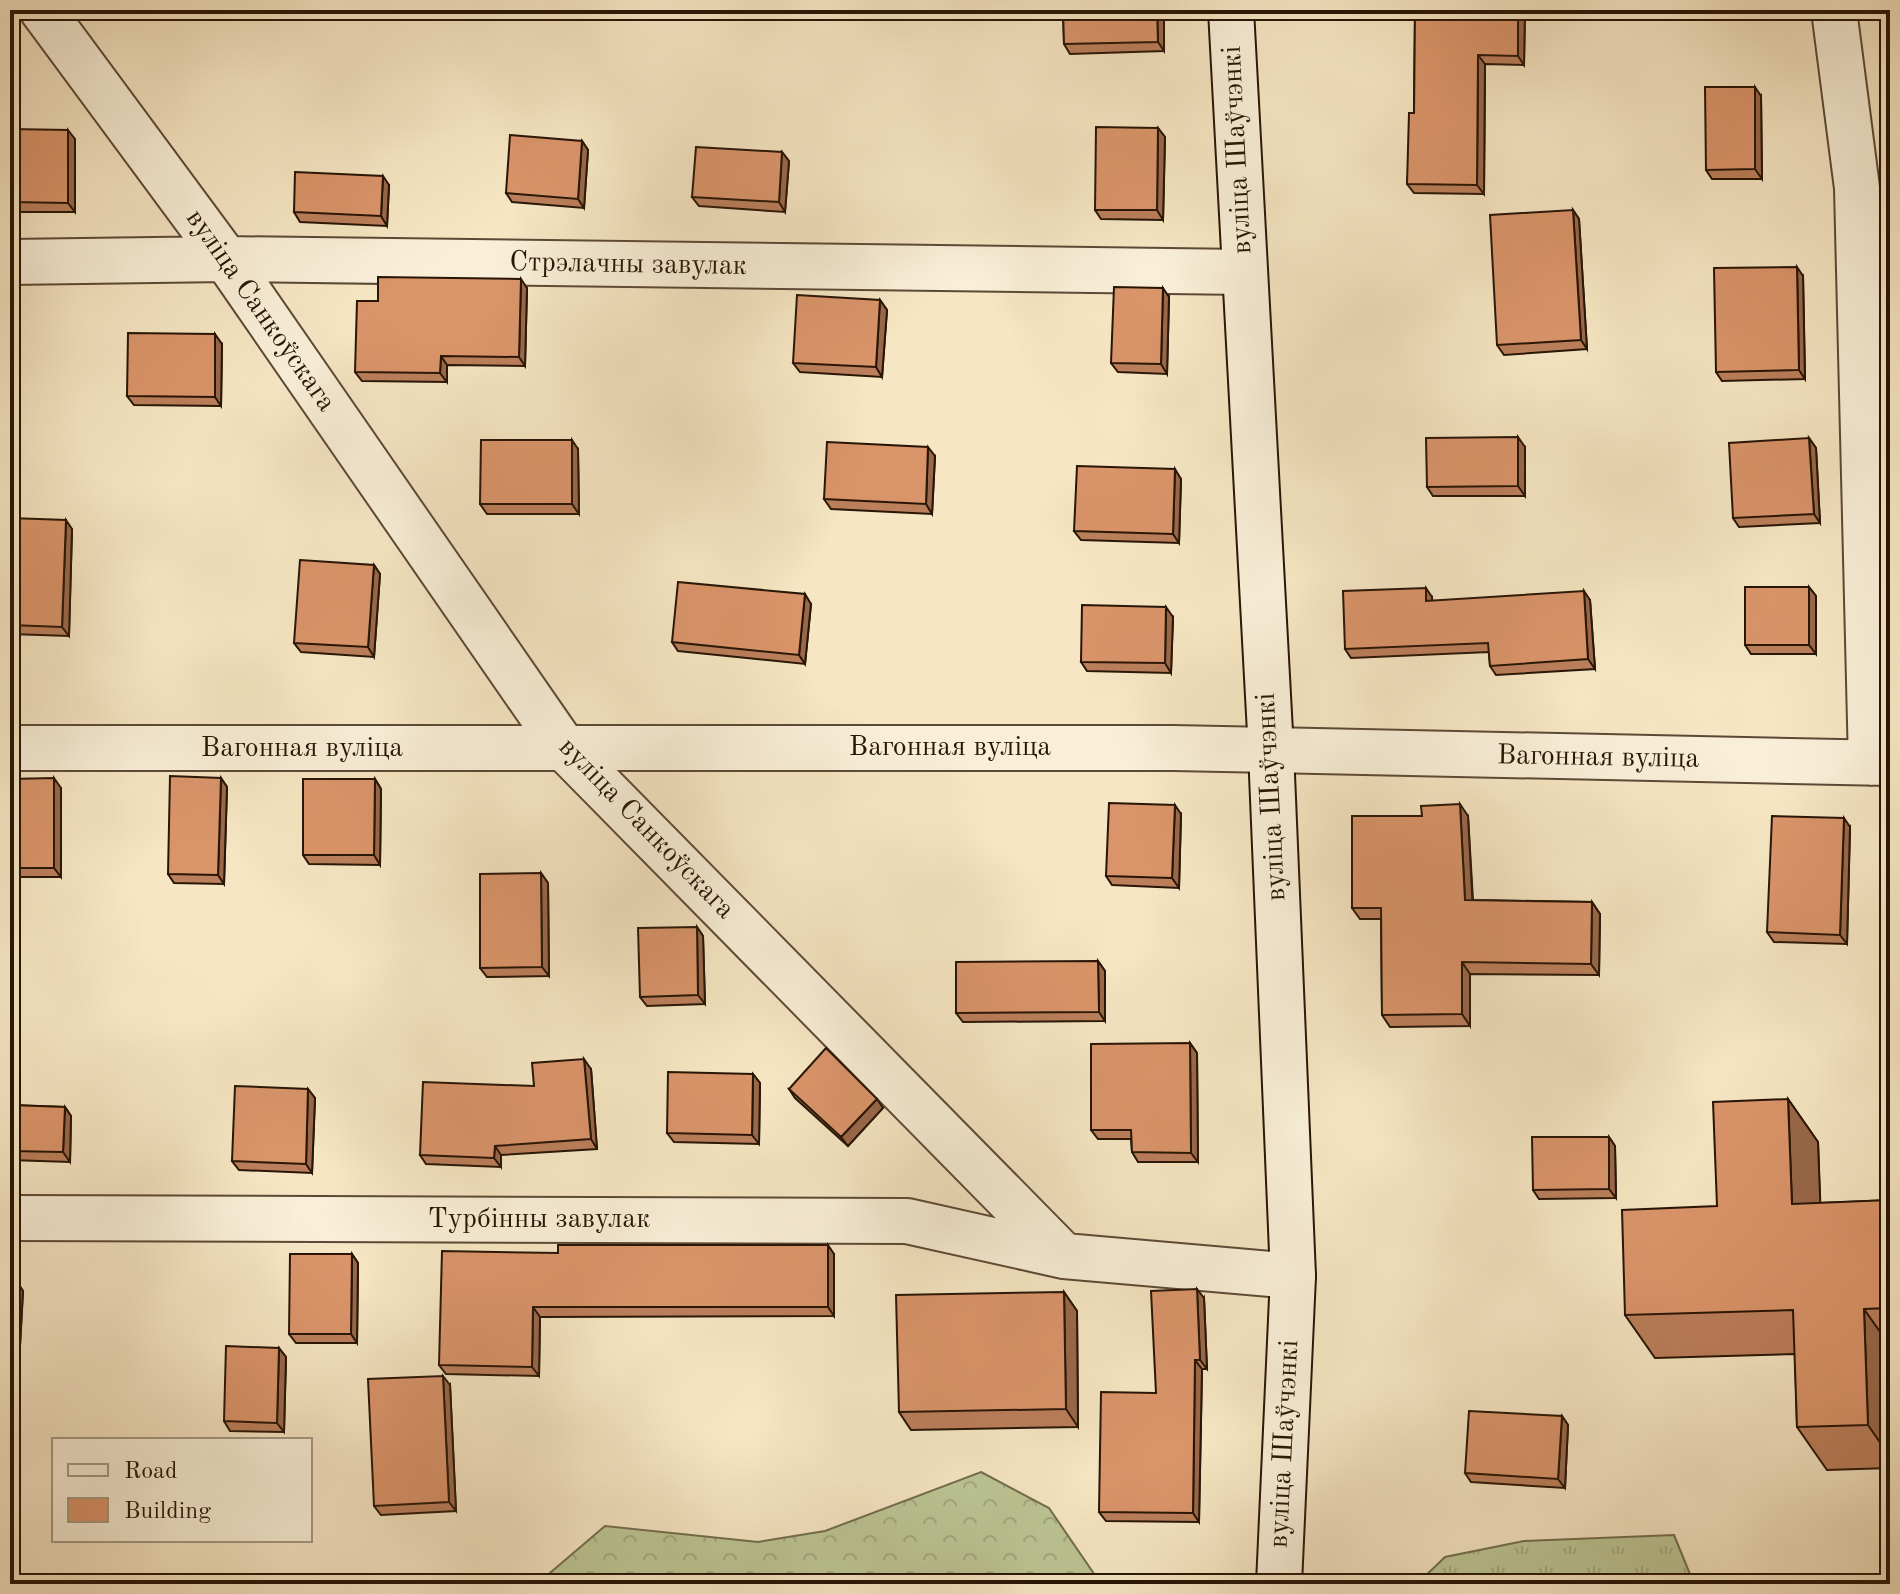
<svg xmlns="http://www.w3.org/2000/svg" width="1900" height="1594" font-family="'Old Standard TT',serif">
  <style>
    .grass { fill: url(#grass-tufts); stroke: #726d4d; stroke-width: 2 }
    .forest { fill: url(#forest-crowns); stroke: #726d4d; stroke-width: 2 }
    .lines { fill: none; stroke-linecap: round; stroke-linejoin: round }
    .street-casing { stroke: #5c4935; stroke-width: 48 }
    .secondary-casing { stroke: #281506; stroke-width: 48 }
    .street { stroke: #f9efd8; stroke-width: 44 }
    .secondary { stroke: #f9efd8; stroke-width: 44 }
    .wall { fill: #bb7f5b; stroke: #281506; stroke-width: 2 }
    .shaded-wall { fill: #99684a; stroke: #281506; stroke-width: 2 }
    .building { fill: #da946a; stroke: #281506; stroke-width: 2 }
    .labels { text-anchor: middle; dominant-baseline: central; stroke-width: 8; stroke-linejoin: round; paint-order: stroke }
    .street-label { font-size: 28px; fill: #281506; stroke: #f9efd8 }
  </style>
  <defs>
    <pattern id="grass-tufts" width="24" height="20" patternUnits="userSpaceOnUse" patternTransform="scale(2)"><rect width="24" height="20" fill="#bcc594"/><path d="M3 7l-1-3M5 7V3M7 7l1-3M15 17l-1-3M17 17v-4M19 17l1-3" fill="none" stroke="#a2a87e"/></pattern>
    <pattern id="forest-crowns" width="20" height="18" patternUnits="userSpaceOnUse" patternTransform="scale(2)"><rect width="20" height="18" fill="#bcc594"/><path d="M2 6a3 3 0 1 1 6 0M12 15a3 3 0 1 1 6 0" fill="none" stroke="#a2a87e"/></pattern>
  </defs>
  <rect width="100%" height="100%" fill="#f6e6c3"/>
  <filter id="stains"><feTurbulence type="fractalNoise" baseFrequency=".0025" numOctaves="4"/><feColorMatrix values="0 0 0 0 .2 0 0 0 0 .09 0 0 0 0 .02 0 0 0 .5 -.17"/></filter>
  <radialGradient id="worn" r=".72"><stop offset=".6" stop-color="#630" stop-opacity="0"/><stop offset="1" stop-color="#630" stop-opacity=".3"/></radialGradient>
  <!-- grass -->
  <path class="grass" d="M1674 1535 1694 1584H1417L1445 1557 1524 1541Z"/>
  <!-- forest -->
  <path class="forest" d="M981 1472 1049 1508 1101 1584H537L605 1526 758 1542 825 1531Z"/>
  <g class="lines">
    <!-- street casing -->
    <g class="street-casing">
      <path id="street" d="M42 10 226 259 565 749 1064 1256 1293 1276
        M1834 10 1857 188 1871 763
        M10 262 226 259 1245 272
        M10 748H1173L1890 763
        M10 1218 907 1221 1064 1256"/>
    </g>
    <!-- secondary casing -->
    <g class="secondary-casing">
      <path id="secondary" d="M1231 10 1271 751 1293 1276 1279 1584"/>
    </g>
    <!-- street -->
    <use href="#street" class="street"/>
    <!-- secondary -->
    <use href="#secondary" class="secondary"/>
  </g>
  <!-- wall -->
  <path class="wall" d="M1063 10H1164V51L1070 54 1064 44Z
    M1415 10H1525L1524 65 1485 64 1484 194 1414 193 1407 184 1414 113Z
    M1761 96 1762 179H1712L1706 170Z
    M1158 128 1165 137 1163 220 1101 219 1095 210Z
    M10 129 75 139V212H14L10 205Z
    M582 141 588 150 584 208 512 202 506 193Z
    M782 152 789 161 785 212 699 206 692 197Z
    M389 185 387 226 300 222 294 212Z
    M1573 210 1579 219 1587 349 1504 355 1497 345Z
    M1803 276 1805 379 1722 381 1716 372Z
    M527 288 525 366 447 365V382L362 381 355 372 378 301Z
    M1169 297 1167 374 1118 372 1111 363Z
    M880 300 887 310 882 377 800 372 793 363Z
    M222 344 221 406 134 405 127 396Z
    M1809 438 1816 448 1820 523 1739 527 1733 518Z
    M1525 447V496H1433L1427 487Z
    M578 449 579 514H487L480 504Z
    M935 456 932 514 831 509 824 499Z
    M1181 479 1179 543 1081 540 1074 531Z
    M10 518 72 529 69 636 10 634Z
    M374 565 380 574 374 657 301 652 294 643Z
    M1809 587 1816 596V654H1751L1745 645Z
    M1432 597V601L1590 600 1595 669 1496 675 1490 666 1489 652 1351 658 1345 649Z
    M811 604 805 664 678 651 672 642Z
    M1173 617 1171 673 1087 671 1081 662Z
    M221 778 227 787 224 884 174 883 168 874Z
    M10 779 61 788V877H10Z
    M375 779 381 789 380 865 309 864 303 855Z
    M1181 814 1179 888 1112 885 1106 876Z
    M1468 816 1473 900 1592 902 1600 914 1599 975 1470 974V1026L1390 1027 1382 1015 1381 919H1360L1352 908Z
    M1850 827 1847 944 1774 942 1767 932Z
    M541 873 548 883 549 976 487 977 480 968Z
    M697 927 703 936 705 1004 647 1006 640 997Z
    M1098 961 1105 971V1021L963 1022 956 1013Z
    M1190 1043 1197 1053 1198 1162H1138L1132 1152 1131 1139H1098L1091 1130Z
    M591 1069 597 1149 501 1155V1167L426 1164 420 1155 534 1086Z
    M753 1074 760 1083 759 1144 674 1142 667 1133Z
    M308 1089 315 1098 312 1173 239 1170 232 1161Z
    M789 1089 883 1108 848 1146 795 1098Z
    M1788 1099 1818 1142 1820 1203 1890 1200V1468L1827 1470 1797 1427 1795 1354 1655 1358 1625 1315 1717 1206Z
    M10 1105 65 1107 71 1116 70 1162 10 1160Z
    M1609 1137 1615 1146 1616 1198 1539 1199 1533 1190Z
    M558 1253 834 1254V1316L540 1317 539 1376 446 1374 439 1365Z
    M352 1254 358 1263 357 1343H296L289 1334Z
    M10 1282H17L23 1291 19 1364 10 1363Z
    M1064 1292 1077 1311 1078 1427 911 1430 899 1412Z
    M1204 1298 1207 1369H1202L1199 1522 1106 1521 1099 1512 1156 1393Z
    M279 1348 286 1357 284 1432 230 1431 224 1421Z
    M450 1385 456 1511 381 1515 374 1506Z
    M1562 1416 1568 1425 1565 1488 1471 1482 1465 1473Z"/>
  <!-- shaded-wall -->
  <path class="shaded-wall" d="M1157 10H1164V51L1158 42Z
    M1518 10H1525L1524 65 1518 56Z
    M1478 55 1485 64 1484 194 1477 185Z
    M1755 87 1761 96 1762 179 1755 169Z
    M1158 128 1165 137 1163 220 1157 210Z
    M68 130 75 139V212L68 203Z
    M582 141 588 150 584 208 578 199Z
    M782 152 789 161 785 212 779 202Z
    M383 176 389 185 387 226 381 216Z
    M1573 210 1579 219 1587 349 1581 340Z
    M1797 267 1803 276 1805 379 1799 370Z
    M521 279 527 288 525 366 519 357Z
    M1163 288 1169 297 1167 374 1161 364Z
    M880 300 887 310 882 377 876 367Z
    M215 334 222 344 221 406 215 397Z
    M441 356 447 365V382L440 373Z
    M1518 437 1525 447V496L1518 486Z
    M1809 438 1816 448 1820 523 1814 514Z
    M572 440 578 449 579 514 572 504Z
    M928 447 935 456 932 514 926 504Z
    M1175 469 1181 479 1179 543 1173 534Z
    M66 520 72 529 69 636 62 627Z
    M374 565 380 574 374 657 368 647Z
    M1809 587 1816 596V654L1809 645Z
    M1426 588 1432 597 1433 611 1426 601Z
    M1584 591 1590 600 1595 669 1588 659Z
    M805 594 811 604 805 664 799 655Z
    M1166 607 1173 617 1171 673 1165 663Z
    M54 778 61 788V877L54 868Z
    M221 778 227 787 224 884 218 875Z
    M375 779 381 789 380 865 374 855Z
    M1460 804 1468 816 1473 912 1465 900Z
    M1175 805 1181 814 1179 888 1172 878Z
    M1844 818 1850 827 1847 944 1840 935Z
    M541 873 548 883 549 976 542 967Z
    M1592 902 1600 914 1599 975 1591 964Z
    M697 927 703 936 705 1004 698 995Z
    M1098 961 1105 971V1021L1099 1012Z
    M1462 962 1470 974V1026L1462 1014Z
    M1190 1043 1197 1053 1198 1162 1191 1153Z
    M584 1059 591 1069 597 1149 591 1139Z
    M753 1074 760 1083 759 1144 752 1135Z
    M308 1089 315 1098 312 1173 306 1164Z
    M877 1099 883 1108 848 1146 841 1137Z
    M1788 1099 1818 1142 1822 1247 1792 1204Z
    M65 1107 71 1116 70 1162 63 1152Z
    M1609 1137 1615 1146 1616 1198 1609 1189Z
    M495 1146 501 1155V1167L494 1158Z
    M828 1245 834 1254V1316L828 1307Z
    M352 1254 358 1263 357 1343 351 1334Z
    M17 1282 23 1291 19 1364 13 1355Z
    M1197 1289 1204 1298 1207 1369 1200 1360Z
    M1064 1292 1077 1311 1078 1427 1066 1409Z
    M533 1307 540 1317 539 1376 532 1367Z
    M1864 1309 1890 1346V1457L1868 1425Z
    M279 1348 286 1357 284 1432 277 1423Z
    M1195 1360 1202 1369 1199 1522 1193 1513Z
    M443 1376 450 1385 456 1511 449 1502Z
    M1562 1416 1568 1425 1565 1488 1558 1479Z"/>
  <!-- building -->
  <path class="building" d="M1063 10H1157L1158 42 1064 44Z
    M1415 10H1518V56L1478 55 1477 185 1407 184 1409 113H1414Z
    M1705 87H1755V169L1706 170Z
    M1096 127 1158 128 1157 210H1095Z
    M10 129 68 130V203L10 202Z
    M510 135 582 141 578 199 506 193Z
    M696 147 782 152 779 202 692 197Z
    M295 172 383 176 381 216 294 212Z
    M1573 210 1581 340 1497 345 1490 215Z
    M1797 267 1799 370 1716 372 1714 268Z
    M378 277 521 279 519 357 441 356 440 373 355 372 357 301H378Z
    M1114 287 1163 288 1161 364 1111 363Z
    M797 295 880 300 876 367 793 363Z
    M128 333 215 334V397L127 396Z
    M1518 437V486L1427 487 1426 438Z
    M1809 438 1814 514 1733 518 1729 443Z
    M481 440H572V504H480Z
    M827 442 928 447 926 504 824 499Z
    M1077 466 1175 469 1173 534 1074 531Z
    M10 518 66 520 62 627 10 625Z
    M300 560 374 565 368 647 294 643Z
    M678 582 805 594 799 655 672 642Z
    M1745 587H1809V645H1745Z
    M1426 588V601L1584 591 1588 659 1490 666 1488 643 1345 649 1343 591Z
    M1082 605 1166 607 1165 663 1081 662Z
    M170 776 221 778 218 875 168 874Z
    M54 778V868H10V779Z
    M303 779H375L374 855H303Z
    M1109 803 1175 805 1172 878 1106 876Z
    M1460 804 1465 900 1592 902 1591 964 1462 962V1014L1382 1015 1381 908H1352V816H1422L1421 806Z
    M1772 816 1844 818 1840 935 1767 932Z
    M541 873 542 967 480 968V874Z
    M697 927 698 995 640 997 638 928Z
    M1098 961 1099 1012 956 1013V962Z
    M1190 1043 1191 1153 1132 1152 1131 1130H1091V1044Z
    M826 1048 877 1099 841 1137 789 1089Z
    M584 1059 591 1139 495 1146 494 1158 420 1155 423 1082 534 1086 532 1063Z
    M668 1072 753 1074 752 1135 667 1133Z
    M235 1086 308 1089 306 1164 232 1161Z
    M1788 1099 1792 1204 1890 1200V1308L1864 1309 1868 1425 1797 1427 1793 1310 1625 1315 1622 1210 1717 1206 1713 1102Z
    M10 1105 65 1107 63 1152 10 1151Z
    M1532 1137H1609V1189L1533 1190Z
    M558 1245H828V1307H533L532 1367 439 1365 442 1251 558 1253Z
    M290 1254H352L351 1334H289Z
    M10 1282H17L13 1355H10Z
    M1197 1289 1200 1360H1195L1193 1513 1099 1512 1101 1392 1156 1393 1151 1291Z
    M1064 1292 1066 1409 899 1412 896 1295Z
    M226 1346 279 1348 277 1423 224 1421Z
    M443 1376 449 1502 374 1506 368 1379Z
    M1469 1411 1562 1416 1558 1479 1465 1473Z"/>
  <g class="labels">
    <!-- street labels -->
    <g class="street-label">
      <text transform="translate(1238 150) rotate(-93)">вуліца Шаўчэнкі</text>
      <text transform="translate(628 265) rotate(1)">Стрэлачны завулак</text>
      <text transform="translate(260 311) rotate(55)">вуліца Санкоўскага</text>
      <text x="950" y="748">Вагонная вуліца</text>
      <text x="302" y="749">Вагонная вуліца</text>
      <text transform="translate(1598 758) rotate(1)">Вагонная вуліца</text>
      <text transform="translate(1272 797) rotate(-93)">вуліца Шаўчэнкі</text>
      <text transform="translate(646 829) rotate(46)">вуліца Санкоўскага</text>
      <text x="539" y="1220">Турбінны завулак</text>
      <text transform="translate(1285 1444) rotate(-87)">вуліца Шаўчэнкі</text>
    </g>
  </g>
  <!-- margin -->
  <rect width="1900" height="1594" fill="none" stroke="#f6e6c3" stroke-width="40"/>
  <rect x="12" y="12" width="1876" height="1570" fill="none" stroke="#281506" stroke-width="4"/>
  <rect x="20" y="20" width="1860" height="1554" fill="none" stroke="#281506" stroke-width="2"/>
  <!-- legend -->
  <rect x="52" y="1438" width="260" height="104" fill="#f9efd8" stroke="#a59884" stroke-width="2"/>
  <rect x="68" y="1464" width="40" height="12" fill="#f9efd8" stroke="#a59884" stroke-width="2"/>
  <text x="124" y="1478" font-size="24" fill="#281506">Road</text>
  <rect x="68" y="1498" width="40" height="24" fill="#da946a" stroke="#a59884" stroke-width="2"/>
  <text x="124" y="1518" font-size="24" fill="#281506">Building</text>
  <rect width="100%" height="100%" filter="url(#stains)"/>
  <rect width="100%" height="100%" fill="url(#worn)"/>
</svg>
